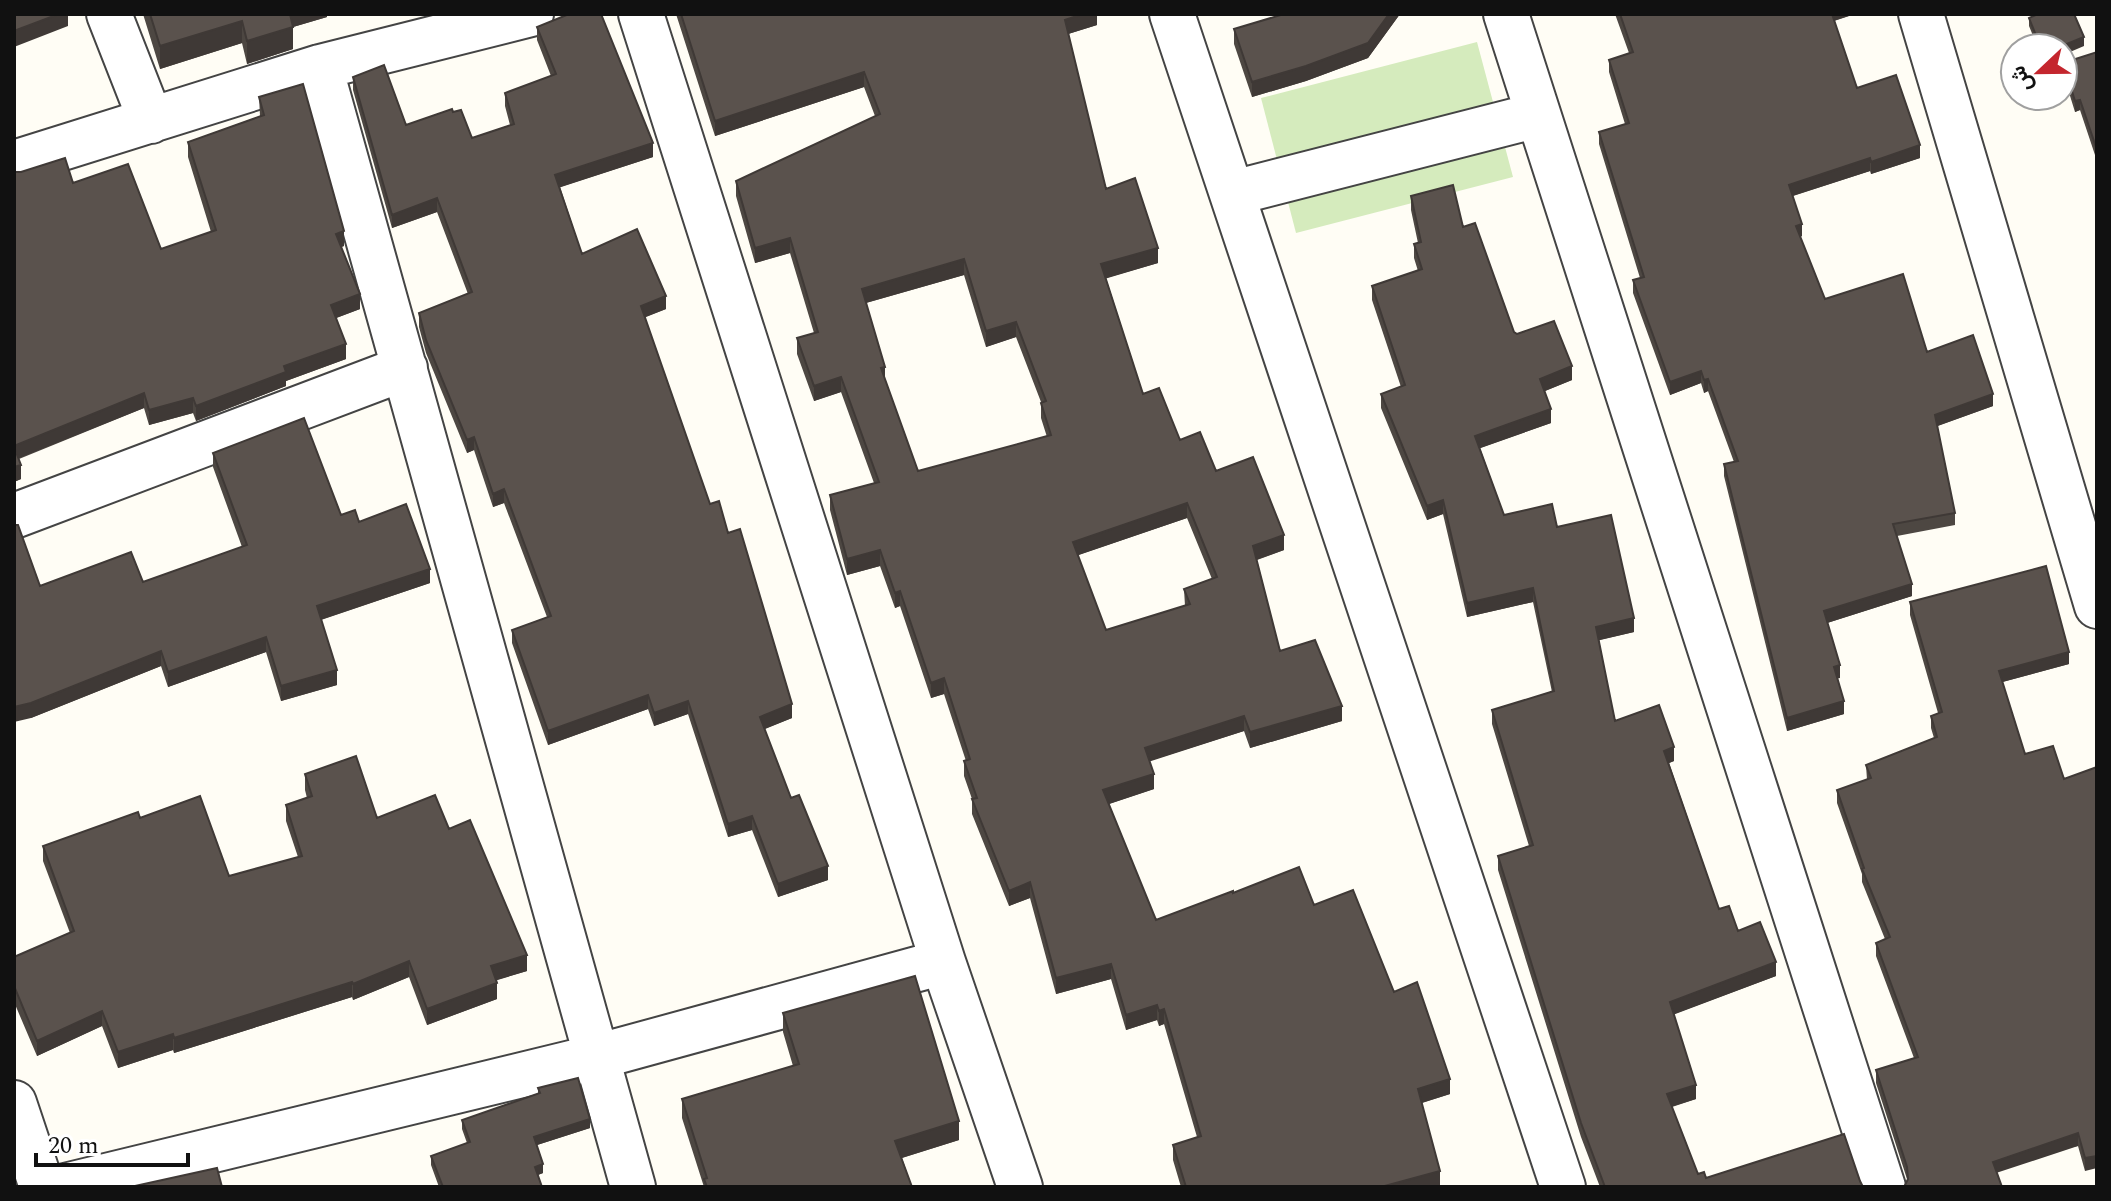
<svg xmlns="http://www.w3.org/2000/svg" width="2111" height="1201" font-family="Spectral,Vazirmatn,serif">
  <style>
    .green { fill: #d5ebbd }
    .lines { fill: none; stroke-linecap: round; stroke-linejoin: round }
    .minor-casing { stroke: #444; stroke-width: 48 }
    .tertiary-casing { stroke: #444; stroke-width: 48 }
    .minor { stroke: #fff; stroke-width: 44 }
    .tertiary { stroke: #fff; stroke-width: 44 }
    .wall { fill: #4d4742; fill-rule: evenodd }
    .shaded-wall { fill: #3f3936 }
    .building { fill: #5a524d; stroke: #3f3936; stroke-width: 2; fill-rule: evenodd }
  </style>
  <rect width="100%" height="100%" fill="#fffdf5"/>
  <!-- green -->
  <path class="green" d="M1477 42 1513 177 1296 233 1261 98Z"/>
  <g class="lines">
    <!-- minor casing -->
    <g class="minor-casing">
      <path id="minor" d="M109 14 151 121
        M641 14 943 962 1020 1187
        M1506 14 1883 1187
        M1921 14 2097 606
        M320 67C426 440 527 814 633 1187
        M14 163 320 67 531 14
        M1233 193 1538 115
        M14 516 405 368
        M14 1103 42 1187
        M61 1187 596 1057 943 962"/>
    </g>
    <!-- tertiary casing -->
    <g class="tertiary-casing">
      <path id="tertiary" d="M1172 14 1563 1187"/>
    </g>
    <!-- minor -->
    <use href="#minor" class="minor"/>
    <!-- tertiary -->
    <use href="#tertiary" class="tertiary"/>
  </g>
  <!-- wall -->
  <path class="wall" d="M143 14H327V17L293 27V49L247 64 242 43 160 69Z
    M676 14H1097V25L1068 34 1106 189 1158 263 1106 278 1143 394 1180 440 1216 471 1284 550 1257 560 1280 651 1342 721 1250 748 1244 731 1149 761 1154 789 1109 804 1156 920 1233 893 1314 905 1394 992 1450 1094 1422 1103 1440 1186 1181 1187 1173 1160V1145L1197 1137 1164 1024 1159 1026 1157 1020 1126 1030 1111 979 1056 994 1030 898 1009 906 972 814V799L964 776V761H966L944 694 931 698 900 606 895 608 880 566 847 575 830 510V495L874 483 841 392 814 401 797 354V338L814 333 790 253 755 263 736 196V181L875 116 864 87 715 136ZM964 275 986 347 1016 337 1041 402V418L1047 437 918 471 885 381 866 303ZM1187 518 1212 579 1184 589 1185 606 1106 630 1078 555Z
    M1284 14H1400L1368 58 1306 81 1252 97 1234 44V29Z
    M1615 14H1855L1834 21 1857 88 1920 158 1871 174 1870 171 1793 196 1802 236 1800 237 1825 299 1927 352 1993 406 1937 426 1955 513V525L1897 536 1912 596 1827 623 1840 678H1837L1844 714 1787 731 1724 476V464L1734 462 1708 391 1704 393 1701 383 1670 395 1633 293V280L1640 278 1599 144V132L1625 124 1609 72V60L1629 53Z
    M2029 18 2084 46 2038 48 2029 26Z
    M537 27 653 157 560 187 582 254 666 309 645 317 710 504 728 533 792 718 764 729 791 798 828 880 778 897 752 830 728 837 688 714 654 726 648 709 548 745 512 643V630L547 617 504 503 493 507 474 450 467 453 426 353 419 327V313L468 294 437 212 392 228 353 90V77L406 125 453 112 472 138 510 125 505 106V93L551 76 537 40Z
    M2097 52V161L2080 110 2075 112 2063 73V63Z
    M259 97 344 246 341 247 360 309 336 318 346 359 286 381V386L196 421 193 413 149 425 144 408 19 459 21 479 14 482V172L73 183 161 249 211 232 188 157V142L260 116Z
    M1411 196 1463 227 1514 332 1572 380 1545 391 1551 423 1480 448 1504 515 1557 527 1634 632 1599 640 1615 721 1674 761 1669 763 1719 909 1776 976 1674 1014 1696 1099 1672 1107 1698 1174 1706 1178 1860 1181 1863 1187H1600L1581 1137 1498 870V856L1529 846 1492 724V710L1552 692 1533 602 1467 617 1443 514 1427 520 1381 408V394L1401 387 1372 300V286L1418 271 1414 258V244L1418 243 1411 210Z
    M213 453 341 515 359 522 430 583 321 620 337 685 281 701 266 652 168 687 161 666 31 718 40 586 143 582 242 547 213 467Z
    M1910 602 2069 664 2002 682 2025 754 2064 779 2097 767 2085 1171 2078 1146 1907 1179 1876 1083V1070L1914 1058 1876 956V943L1885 939 1862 882V874L1837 803V790L1867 780 1866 765 1934 738 1931 728V716L1938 713 1910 615Z
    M305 774 377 818 449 829 527 971 496 980 497 999 427 1025 409 977 353 1000 352 997 174 1053 173 1050 118 1068 102 1026 37 1056 14 1002V957L70 933 43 861V846L140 818 229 876 298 857 286 821V805L307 798 305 790Z
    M783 1013 959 1140 902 1158 912 1187H704L682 1118V1099L793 1066 783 1032Z
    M538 1088 590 1128 537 1145 543 1173 538 1175 542 1187H439L431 1165V1156L467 1143 462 1129V1120L538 1094Z"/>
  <!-- shaded-wall -->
  <path class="shaded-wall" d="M59 14H68V26L14 47V31Z
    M288 14H327V17L293 27V49L247 64V41Z
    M1083 14H1097V25L1065 35V20Z
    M1389 14H1400L1368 58 1306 81 1252 97V82Z
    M1830 14H1855L1830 22Z
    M242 21V43L160 69V46Z
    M2084 37V46L2063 55V48H2057Z
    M864 72V87L715 136V121Z
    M2080 100V110L2075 112V101Z
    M653 143V157L555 189V175Z
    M1920 145V158L1871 174V162Z
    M1870 158V171L1789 197V185Z
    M437 198V212L392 228V215Z
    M1802 224V236L1796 238V226Z
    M344 231V246L336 249V234Z
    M790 238V253L755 263V248Z
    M1158 248V263L1101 280V264Z
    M964 259V275L862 304V289Z
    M360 294V309L331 320V305Z
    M666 296V309L641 319V306Z
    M1016 322V337L986 347V331Z
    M346 344V359L286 381V386L196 421V406L284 366Z
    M1572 366V380L1540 393V379Z
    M885 367V382L881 368Z
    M1701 371V383L1670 395V382Z
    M841 377V392L814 401V386Z
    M1708 379V391L1704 393V380Z
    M144 393V408L14 460V446Z
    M1993 394V406L1935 427V415Z
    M193 398V413L149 425V410Z
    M1551 409V423L1475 450V436Z
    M474 437V450L467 453V440Z
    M21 465V479L14 482V467Z
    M504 489V503L493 507V494Z
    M1443 500V514L1427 520V506Z
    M1187 503V518L1073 557V542Z
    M1284 535V550L1253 561V546Z
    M880 550V566L847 575V559Z
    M430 569V583L317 621V606Z
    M1912 584V596L1824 624V611Z
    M1533 588V602L1467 617V603Z
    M900 591V606L895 608V593Z
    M1634 618V632L1596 641V627Z
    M266 637V652L168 687V672Z
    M161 651V666L31 718 14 722V707Z
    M2069 652V664L1999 683V671Z
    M1840 665V678L1834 679V667Z
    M337 670V685L281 701V686Z
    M944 678V694L931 698V683Z
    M648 695V709L548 745V731Z
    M688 701V714L654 726V713Z
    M1844 701V714L1787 731V718Z
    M792 704V718L760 731V717Z
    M1342 706V721L1250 748V732Z
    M1244 716V731L1145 763V748Z
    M1674 747V761L1664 765V751Z
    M1154 774V789L1103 806V790Z
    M752 816V830L728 837V824Z
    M828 866V880L778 897V884Z
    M1030 882V898L1009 906V891Z
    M527 955V971L491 982V966Z
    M409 961V977L353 1000V984Z
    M1776 962V976L1670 1016V1002Z
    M1111 964V979L1056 994V978Z
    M352 982V997L174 1053V1038Z
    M497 983V999L427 1025V1009Z
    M1157 1005V1020L1126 1030V1015Z
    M1164 1009V1024L1159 1026V1011Z
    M102 1011V1026L37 1056V1041Z
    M173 1034V1050L118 1068V1052Z
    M1450 1079V1094L1418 1104V1089Z
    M1696 1085V1099L1667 1108V1094Z
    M590 1119V1128L534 1146V1137Z
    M959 1121V1140L895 1160V1141Z
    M2078 1133V1146L1993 1174V1162Z
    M2097 1156V1168L2085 1171V1158Z
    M543 1164V1173L535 1176V1167Z
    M1440 1171V1186L1381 1187Z"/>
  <!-- building -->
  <path class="building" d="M14 14H59L14 31Z
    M150 14H290L293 27 247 41 242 21 160 46Z
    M569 14H601L653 143 555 175 582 254 637 229 666 296 641 306 710 504 719 501 728 533 740 529 792 704 760 717 791 798 799 795 828 866 778 884 752 816 728 824 688 701 654 713 648 695 548 731 512 630 551 616 504 489 493 494 474 437 467 440 426 340 419 313 472 292 437 198 392 215 353 77 384 65 406 125 452 109 453 112 461 110 472 138 514 124 505 93 556 74 537 27Z
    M681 14H1083L1065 20 1106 189 1135 178 1158 248 1101 264 1143 394 1159 388 1180 440 1200 432 1216 471 1253 457 1284 535 1253 546 1280 651 1315 640 1342 706 1250 732 1244 716 1145 748 1154 774 1103 790 1156 920 1233 891V893L1299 867 1314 905 1353 890 1394 992 1417 982 1450 1079 1418 1089 1440 1171 1381 1187H1186L1173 1145 1201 1136 1164 1009 1159 1011 1157 1005 1126 1015 1111 964 1056 978 1030 882 1009 891 972 799 977 798 964 761 970 759 944 678 931 683 900 591 895 593 880 550 847 559 830 495 879 482 841 377 814 386 797 338 818 332 790 238 755 248 736 181 880 114 864 72 715 121ZM964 259 986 331 1016 322 1046 401 1041 403 1051 435 918 471 881 368 885 367 862 289ZM1187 503 1217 577 1184 589 1190 604 1106 630 1073 542Z
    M1284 14H1389L1368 43 1306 66 1252 82 1234 29Z
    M1620 14H1832L1857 88 1896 75 1920 145 1871 162 1870 158 1789 185 1802 224 1796 226 1825 299 1903 274 1927 352 1973 335 1993 394 1935 415 1955 513 1893 524 1912 584 1824 611 1840 665 1834 667 1844 701 1787 718 1724 464 1738 461 1708 379 1704 380 1701 371 1670 382 1633 280 1644 277 1599 132 1629 123 1609 60 1633 52Z
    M2038 14H2074L2084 37 2057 48H2041L2029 18Z
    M2097 52V150L2080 100 2075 101 2063 63Z
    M303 84 344 231 336 234 360 294 331 305 346 344 284 366 286 372 196 406 193 398 149 410 144 393 14 446V172H21L65 158 73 183 128 164 161 249 216 230 188 142 264 115 259 97Z
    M1453 185 1463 227 1475 223 1514 332 1517 334 1554 321 1572 366 1540 379 1551 409 1475 436 1504 515 1552 504 1557 527 1611 515 1634 618 1596 627 1615 721 1659 705 1674 747 1664 751 1719 909 1729 906 1738 931 1760 922 1776 962 1670 1002 1696 1085 1667 1094 1698 1174 1704 1172 1706 1178 1844 1134 1860 1181 1863 1187H1605L1581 1123 1498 856 1533 845 1492 710 1554 691 1533 588 1467 603 1443 500 1427 506 1381 394 1405 385 1372 286 1422 269 1414 244 1421 242 1411 196Z
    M304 418 341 515 355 510 359 522 406 504 430 569 317 606 337 670 281 686 266 637 168 672 161 651 31 703 14 707V525H18L40 586 131 552 143 582 247 545 213 453Z
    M14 447 21 465 14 467Z
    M2046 566 2069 652 1999 671 2025 754 2053 746 2064 779 2097 767V1156L2085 1158 2078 1133 1993 1162 2002 1187H1904L1908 1179 1907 1167 1876 1070 1918 1057 1876 943 1890 937 1862 869 1864 868 1837 790 1871 778 1866 765 1937 737 1931 716 1942 712 1910 602Z
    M356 756 377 818 435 795 449 829 470 820 527 955 491 966 497 983 427 1009 409 961 353 984 352 982 174 1038 173 1034 118 1052 102 1011 37 1041 14 986V957L74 931 43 846 138 812 140 818 200 796 229 876 302 856 286 805 312 796 305 774Z
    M915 976 959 1121 895 1141 912 1187H707L704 1179 707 1178 682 1099 799 1064 783 1013Z
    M578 1078 590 1119 534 1137 543 1164 535 1167 542 1187H443L431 1156 470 1142 462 1120 540 1093 538 1088Z
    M217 1168 222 1187 135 1186Z"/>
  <!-- border -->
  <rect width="2111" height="1201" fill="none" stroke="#111111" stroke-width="32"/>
  <!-- north arrow -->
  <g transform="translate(2039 72) rotate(248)"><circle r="38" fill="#ffffff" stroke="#a0a0a0" stroke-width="2"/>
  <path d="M0-6L14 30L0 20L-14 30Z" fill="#c4262e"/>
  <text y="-12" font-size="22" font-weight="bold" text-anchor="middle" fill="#111111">ش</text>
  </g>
  <!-- scale -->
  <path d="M36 1153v12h152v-12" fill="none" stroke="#111111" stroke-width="4"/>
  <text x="48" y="1153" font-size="24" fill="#111111" stroke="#ffffff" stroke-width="6" paint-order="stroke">20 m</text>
</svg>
